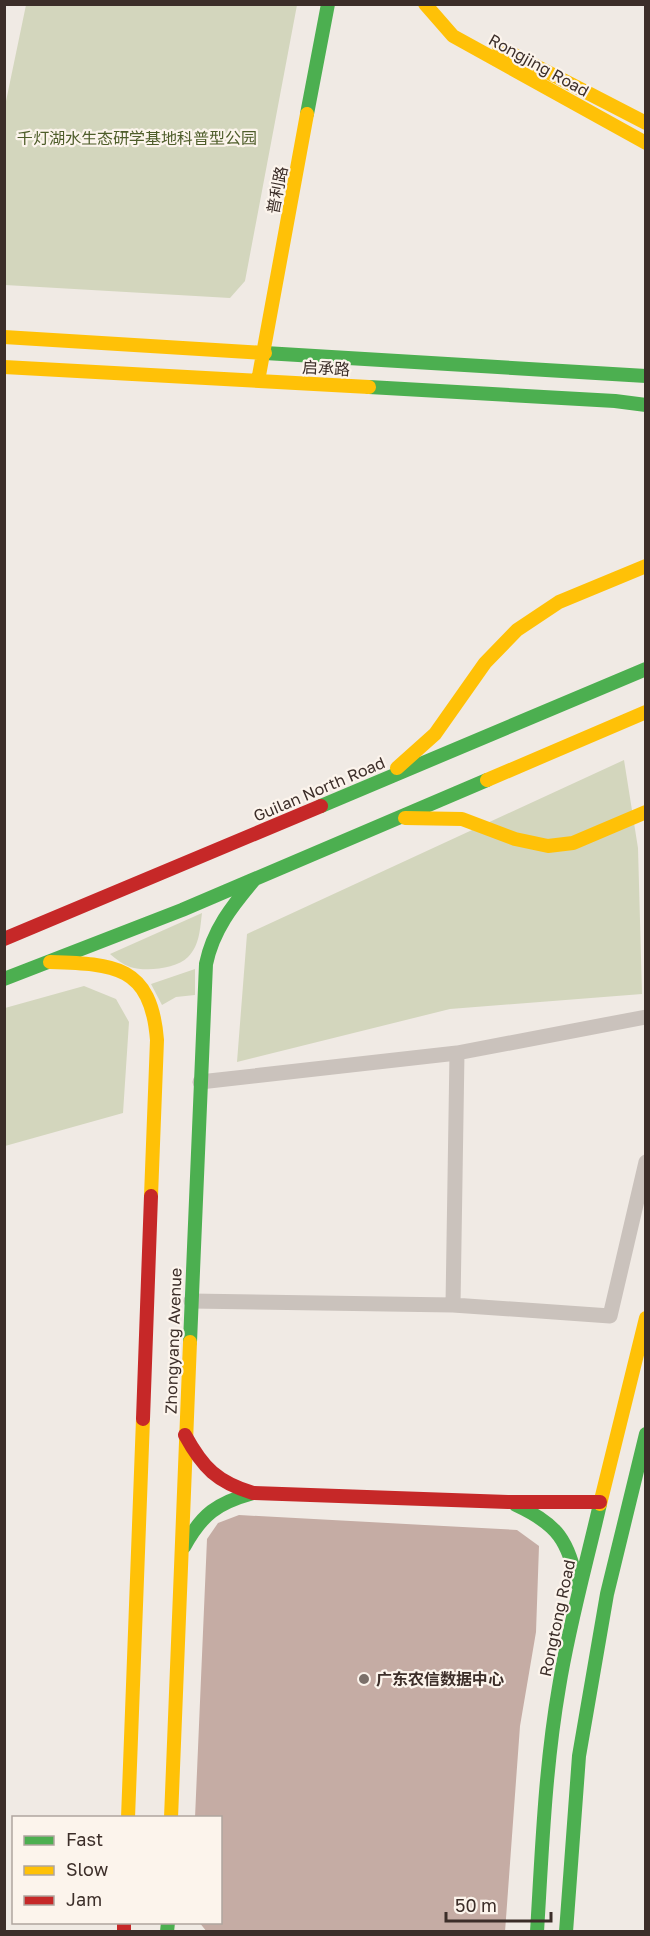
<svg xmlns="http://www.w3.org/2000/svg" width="650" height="1936" font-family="'Golos Text','Noto Sans SC',sans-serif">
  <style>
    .green { fill: #d3d6bd }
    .building { fill: #c5aca4 }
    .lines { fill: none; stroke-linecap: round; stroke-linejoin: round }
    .street { stroke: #cac2bc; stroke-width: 15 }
    .fast { stroke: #4caf50; stroke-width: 14 }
    .slow { stroke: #ffc107; stroke-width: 14 }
    .jam { stroke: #c62828; stroke-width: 14 }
    .poi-dot { fill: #7b706a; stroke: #fcf4ec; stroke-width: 2 }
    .labels { text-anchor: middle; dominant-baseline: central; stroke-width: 4.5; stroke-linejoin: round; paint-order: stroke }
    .street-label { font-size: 16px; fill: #3c2e29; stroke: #fcf4ec }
    .park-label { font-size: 16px; fill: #4e5d2a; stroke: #fcf4ec }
    .poi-label { font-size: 16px; font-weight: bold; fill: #3c2e29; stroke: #fcf4ec; text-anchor: start }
  </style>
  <rect width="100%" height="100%" fill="#f0eae4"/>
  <!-- green -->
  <path class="green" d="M26 5H297L245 281 230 298 5 285V106Z
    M624 760 638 848 642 994 450 1009 237 1062 247 934Z
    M202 913C200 928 200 945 188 957 176 969 146 972 130 967 122 964 116 959 110 954Z
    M195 969V995L176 997 162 1005 151 984Z
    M84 986 116 999 129 1022 123 1113 5 1146V1008Z"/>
  <!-- building -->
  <path class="building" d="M239 1515 517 1530 539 1546 536 1632 520 1726 505 1932H207L199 1922H220V1818H195L207 1539 218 1523Z"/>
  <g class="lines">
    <!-- street -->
    <path class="street" d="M457 1053 646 1017
      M191 1301 453 1305 457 1053 200 1082
      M453 1305 610 1316 646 1162"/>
    <!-- fast -->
    <path class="fast" d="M307 114 328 4
      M265 353 646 376
      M369 387 615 401 646 405
      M321 806 646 669
      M4 979 182 910 487 780
      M190 1342 206 964C213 930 232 906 254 880
      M516 1505C559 1525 567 1540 578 1585
      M184 1547C202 1514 217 1503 253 1493
      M167 1932 168 1922
      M537 1932C542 1850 545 1768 559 1687 569 1625 586 1565 600 1504
      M566 1932 579 1756 607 1594 646 1434"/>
    <!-- slow -->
    <path class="slow" d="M425 4 453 36 646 143
      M499 47 646 123
      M4 337 265 353
      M4 367 369 387
      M258 381 307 114
      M397 768 435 734 485 663 517 630 559 602 646 566
      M487 780 646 712
      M405 818 462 819 515 839 548 846 573 843 646 812
      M50 962C114 964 151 965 157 1040L151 1196
      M600 1504 646 1318
      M128 1818 143 1419
      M171 1818 190 1342"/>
    <!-- jam -->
    <path class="jam" d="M4 939 321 806
      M143 1419 151 1196
      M185 1435C203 1468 217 1482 253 1493L508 1502H600
      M124 1922V1932"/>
  </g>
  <!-- markers -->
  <circle class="poi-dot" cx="364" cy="1679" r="6"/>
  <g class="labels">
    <!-- street labels -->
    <g class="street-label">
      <text transform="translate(539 65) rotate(29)">Rongjing Road</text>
      <text transform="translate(277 190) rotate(-79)">普利路</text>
      <text transform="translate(326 368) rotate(3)">启承路</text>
      <text transform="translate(319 789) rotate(-23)">Guilan North Road</text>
      <text transform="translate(173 1341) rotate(-88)">Zhongyang Avenue</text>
      <text transform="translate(557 1618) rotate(-78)">Rongtong Road</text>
    </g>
    <!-- park labels -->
    <g class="park-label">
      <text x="137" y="138">千灯湖水生态研学基地科普型公园</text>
    </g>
    <!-- poi labels -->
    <g class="poi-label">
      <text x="376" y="1679">广东农信数据中心</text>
    </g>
  </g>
  <!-- border -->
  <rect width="650" height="1936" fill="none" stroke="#3c2e29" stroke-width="12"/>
  <!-- legend -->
  <rect x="12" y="1816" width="210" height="108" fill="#fcf4ec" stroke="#afa59e" stroke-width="1.5"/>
  <rect x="24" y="1836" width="30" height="9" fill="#4caf50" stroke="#afa59e" stroke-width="1.5"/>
  <text x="66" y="1846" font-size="18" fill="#3c2e29">Fast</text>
  <rect x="24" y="1866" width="30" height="9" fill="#ffc107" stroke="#afa59e" stroke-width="1.5"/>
  <text x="66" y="1876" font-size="18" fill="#3c2e29">Slow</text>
  <rect x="24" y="1896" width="30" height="9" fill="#c62828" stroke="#afa59e" stroke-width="1.5"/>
  <text x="66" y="1906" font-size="18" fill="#3c2e29">Jam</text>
  <!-- scale -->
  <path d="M446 1912v9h105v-9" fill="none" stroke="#3c2e29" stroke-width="3"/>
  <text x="455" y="1912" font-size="18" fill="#3c2e29" stroke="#fcf4ec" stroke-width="4.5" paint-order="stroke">50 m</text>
</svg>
